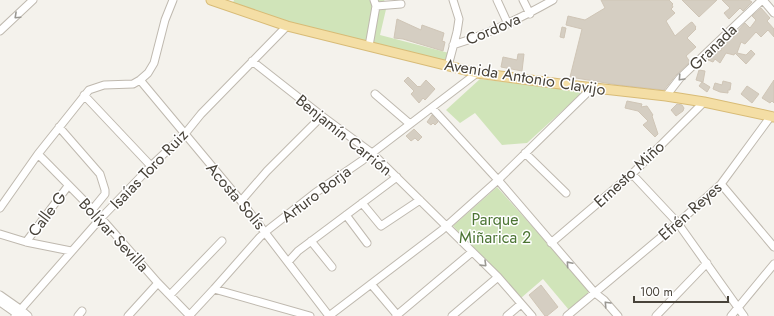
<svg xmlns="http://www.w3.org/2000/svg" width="774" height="316" font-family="Jost,sans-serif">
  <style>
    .green { fill: #d0e4b9 }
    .building { fill: #d5cec2; stroke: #cfc5b6 }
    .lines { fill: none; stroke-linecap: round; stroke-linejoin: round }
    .minor-casing { stroke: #bfb9af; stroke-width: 9 }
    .major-casing { stroke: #d8bb76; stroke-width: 11 }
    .minor { stroke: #fff; stroke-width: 7 }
    .major { stroke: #f4dea5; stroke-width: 9 }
    .oneway { stroke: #9a9893 }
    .labels { text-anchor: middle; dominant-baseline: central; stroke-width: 3; stroke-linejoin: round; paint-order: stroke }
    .street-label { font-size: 16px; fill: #48433a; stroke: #fff }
    .park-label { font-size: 16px; fill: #4b7433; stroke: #fff }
  </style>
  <rect width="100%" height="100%" fill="#f4f2ec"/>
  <!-- green -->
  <path class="green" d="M234 0H384L387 5 380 35 449 53 447 64 338 37 232 5Z
    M480 79 583 92 527 143 502 145 475 113 460 123 446 110Z
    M497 187 590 291 569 310 543 279 521 298 453 226Z"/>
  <!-- building -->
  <path class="building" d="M601 0H669L673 4 672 5 673 7 671 9 675 13 666 21 675 36 690 23 692 22 696 27 695 28 696 29 687 38 696 47 686 56 690 62 676 75 664 90 618 85 570 77 582 29 566 25 568 16 585 20 605 8Z
    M682 0H717L699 17Z
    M722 0H749L752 2 743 11 740 8 729 19 724 13 730 8Z
    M761 8 770 18 767 21 774 29V37L768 30 761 37 756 32 745 44 741 42 737 53 746 55 751 50 755 54 746 64 735 53 734 55 726 53 720 63 715 59 713 62 708 60 718 49 721 51 723 44 733 35H734L745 23 750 28 756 20 752 16Z
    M397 19 421 30 422 25 444 33 442 41 445 42 443 51 403 39 394 38Z
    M562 27 566 28 564 38 560 37Z
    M518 54H524L522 71 501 67 503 57 517 60Z
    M699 70 705 71 703 82 696 80Z
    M408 77 418 87 419 86 420 87 426 80 435 89 425 100 423 98 419 103 411 94 414 91 404 81Z
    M774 80V103L772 101 770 103 762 98Z
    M723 81 731 83 730 90H728V93L720 92 713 89 715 83 722 85Z
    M702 82 710 87 707 92 699 86Z
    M747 86 759 94 752 103 741 94Z
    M627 101 642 104 641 107 647 106 653 115 652 116 658 134 655 137 643 125 648 121 638 111 625 108Z
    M677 104 682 105 684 108 683 111 676 116 671 110Z
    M432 115 438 122 435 125 433 123 431 125 427 122Z
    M414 129 422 137 418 141 415 138 411 141 406 136Z
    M541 285 558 307 547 316H545L529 295Z"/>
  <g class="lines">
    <!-- minor casing -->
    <g class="minor-casing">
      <path id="minor" d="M497 0 508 24
        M523 0 530 14
        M763 0 774 13
        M376 6 401 4
        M0 31 33 0
        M453 45C489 34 521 18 553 0
        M369 46 376 6 374 0
        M252 61 322 116 372 153 498 277 532 316
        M448 66 457 32 459 19 453 0
        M140 80 241 201 329 316
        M375 94 410 124
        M84 95 151 166
        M666 96 680 78 762 0
        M432 108 498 180 595 293 604 300 618 316
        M59 127 100 174 105 190V194L92 210
        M525 153 566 193
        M38 154 101 218 158 283 190 316
        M632 174 677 222 744 316
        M721 184 774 247
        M241 201 267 171 322 116
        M362 203 381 226 420 200
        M0 208 38 154 89 90 104 85 133 84 140 80 148 73 154 63 165 20 173 0
        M346 215 367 243
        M0 234 26 242 71 251
        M311 241 332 267
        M26 242 68 186
        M551 243 632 174 704 102
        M288 262 298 251 397 177
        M371 284 398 316
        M214 289 310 316
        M0 295 20 309 28 316
        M170 295 222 241
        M0 302 20 316
        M15 316 101 218 153 164 184 135 201 114 287 26
        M78 316 82 311
        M128 316 158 283
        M189 316 214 289 260 237 269 229 315 193 363 160 477 73
        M329 316 442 230 498 180 592 88
        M396 316 472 252
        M452 316 498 277
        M507 316 521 304
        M567 316 678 223 721 184 771 116
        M656 316 707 263
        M731 316 774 264"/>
    </g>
    <!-- major casing -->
    <g class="major-casing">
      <path id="major" d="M211 0 287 26 477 73 568 85 666 96 704 102 774 117"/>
    </g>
    <!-- minor -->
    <use href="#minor" class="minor"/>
    <!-- major -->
    <use href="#major" class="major"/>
  </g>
  <!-- one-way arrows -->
  <defs><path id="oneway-chevron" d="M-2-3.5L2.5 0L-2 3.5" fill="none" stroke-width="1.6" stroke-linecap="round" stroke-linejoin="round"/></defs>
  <g class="oneway">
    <use href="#oneway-chevron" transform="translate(17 16) rotate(137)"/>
    <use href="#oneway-chevron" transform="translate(681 78) rotate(133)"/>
    <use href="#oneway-chevron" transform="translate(484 264) rotate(44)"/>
    <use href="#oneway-chevron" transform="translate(569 264) rotate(-131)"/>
    <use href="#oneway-chevron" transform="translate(607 304) rotate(-133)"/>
  </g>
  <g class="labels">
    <!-- street labels -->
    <g class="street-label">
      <text transform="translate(493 29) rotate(-23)">Cordova</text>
      <text transform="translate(713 47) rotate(-44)">Granada</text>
      <text transform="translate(525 77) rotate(9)">Avenida Antonio Clavijo</text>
      <text transform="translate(344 135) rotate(39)">Benjamín Carrión</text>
      <text transform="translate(149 169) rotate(-46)">Isaías Toro Ruiz</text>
      <text transform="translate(629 174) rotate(-43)">Ernesto Miño</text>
      <text transform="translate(316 194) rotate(-37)">Arturo Borja</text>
      <text transform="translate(236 196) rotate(50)">Acosta Solís</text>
      <text transform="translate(690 211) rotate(-42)">Efrén Reyes</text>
      <text transform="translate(47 214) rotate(-53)">Calle G</text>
      <text transform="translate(114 235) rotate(47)">Bolívar Sevilla</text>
    </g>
    <!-- park labels -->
    <g class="park-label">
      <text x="495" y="219">Parque<tspan x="495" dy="18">Miñarica 2</tspan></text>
    </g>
  </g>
  <!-- scale -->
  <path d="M634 296v6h94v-6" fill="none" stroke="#48433a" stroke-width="2"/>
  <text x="640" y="296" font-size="12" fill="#48433a" stroke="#ffffff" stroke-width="3" paint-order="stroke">100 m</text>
</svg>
